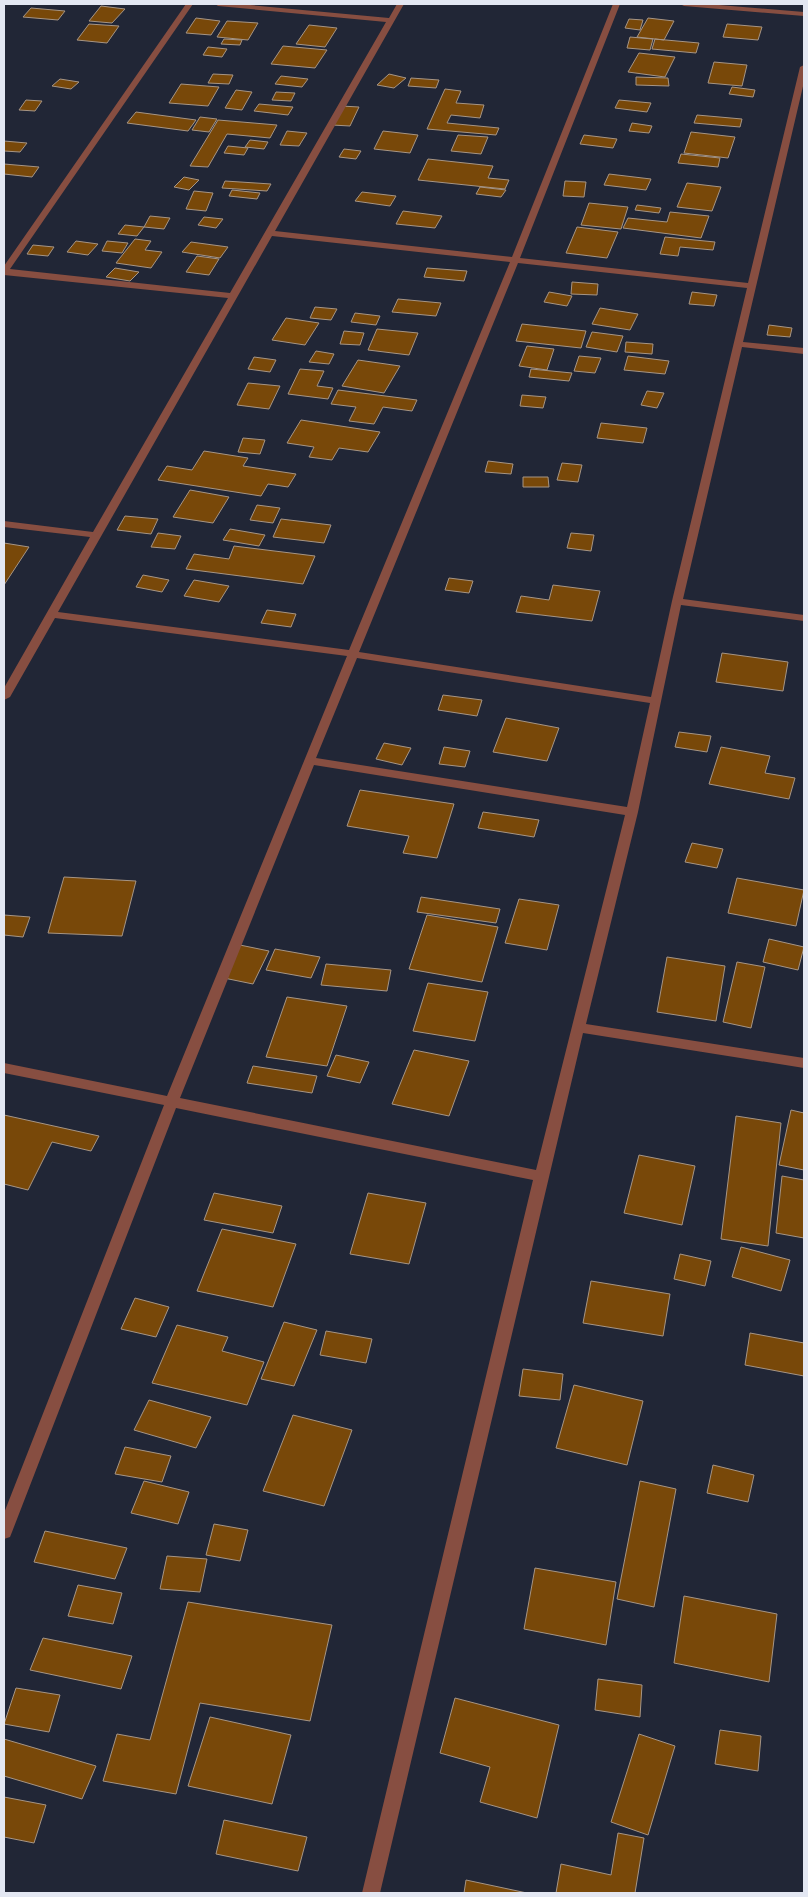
<svg xmlns="http://www.w3.org/2000/svg" width="808" height="1897" font-family="Signika,sans-serif">
  <style>
    .building { fill: #784809; stroke: #a69585 }
    .lines { fill: none; stroke-linecap: round; stroke-linejoin: round }
    .street { fill: #874e41; fill-rule: evenodd }
  </style>
  <rect width="100%" height="100%" fill="#212636"/>
  <!-- building -->
  <path class="building" d="M101 6 125 9 112 23 89 21Z
    M31 8 65 11 58 20 23 17Z
    M196 18 220 21 211 35 186 33Z
    M648 18 674 21 664 40 637 37Z
    M629 19 643 20 640 30 625 28Z
    M227 21 258 23 248 40 217 37Z
    M89 24 119 26 107 43 77 40Z
    M727 24 762 27 758 40 723 37Z
    M309 25 337 28 325 47 296 44Z
    M630 37 653 39 650 50 627 48Z
    M224 39 242 40 240 45 221 44Z
    M655 39 699 43 696 53 652 49Z
    M283 46 327 50 315 68 271 64Z
    M208 47 227 49 222 57 203 55Z
    M639 53 675 57 665 77 628 72Z
    M714 62 747 65 742 86 708 83Z
    M213 74 233 75 229 84 208 83Z
    M389 74 406 78 394 88 377 85Z
    M281 76 308 79 302 87 275 84Z
    M636 77 668 78 669 86 636 85Z
    M411 78 439 80 436 88 408 86Z
    M60 79 79 82 71 89 52 86Z
    M181 84 219 87 208 106 169 103Z
    M732 87 755 90 753 97 729 94Z
    M445 89 461 91 456 103 484 105 480 118 451 115 447 123 499 128 496 135 427 129Z
    M236 90 252 92 242 110 225 108Z
    M276 92 295 93 291 101 272 100Z
    M26 100 42 101 35 111 19 110Z
    M619 100 651 103 647 112 615 108Z
    M259 104 293 107 288 115 254 111Z
    M341 106 359 107 350 126 332 125Z
    M136 112 196 120 188 131 127 123Z
    M697 115 742 119 740 127 694 123Z
    M200 117 217 119 209 132 192 130Z
    M218 120 277 125 270 138 227 134 208 167 190 166Z
    M632 123 652 126 649 133 629 131Z
    M287 131 307 133 299 146 280 145Z
    M383 131 418 135 410 153 374 149Z
    M691 132 735 137 728 158 684 153Z
    M458 135 488 137 481 154 451 151Z
    M584 135 617 139 613 148 580 144Z
    M250 140 268 142 264 149 245 147Z
    M4 141 27 143 20 152 4 151Z
    M228 146 248 148 244 155 224 153Z
    M344 149 361 151 356 159 339 157Z
    M681 154 720 158 718 167 678 163Z
    M428 159 493 166 488 178 509 180 505 189 418 180Z
    M4 164 39 167 32 177 4 174Z
    M609 174 651 179 646 190 604 185Z
    M184 177 199 180 189 190 174 187Z
    M225 181 271 184 267 191 222 188Z
    M565 181 586 182 584 197 563 196Z
    M687 183 721 187 712 211 677 207Z
    M480 187 506 190 501 197 476 194Z
    M232 190 260 193 257 199 229 196Z
    M194 191 213 193 206 211 186 209Z
    M362 192 396 196 390 206 355 201Z
    M589 203 628 207 621 229 581 225Z
    M637 205 661 208 659 213 635 210Z
    M403 211 442 216 435 228 396 224Z
    M670 212 709 216 701 238 623 228 628 218 667 222Z
    M150 216 170 218 164 229 144 227Z
    M204 217 223 219 216 228 198 225Z
    M125 225 144 227 137 236 118 234Z
    M577 227 618 232 607 258 566 253Z
    M665 237 715 242 713 250 680 247 678 256 660 254Z
    M135 239 151 241 145 250 162 252 151 268 116 263Z
    M76 241 98 244 88 255 67 252Z
    M107 241 128 243 122 253 102 251Z
    M191 242 228 247 220 258 182 252Z
    M33 245 54 247 48 256 27 254Z
    M197 256 219 259 209 275 186 272Z
    M115 268 139 272 130 281 106 277Z
    M427 268 467 271 464 281 424 277Z
    M572 282 598 284 597 295 571 294Z
    M549 292 572 296 567 306 544 302Z
    M692 292 717 295 714 306 689 304Z
    M398 299 441 303 436 316 392 312Z
    M315 307 337 309 331 320 310 318Z
    M600 308 638 314 630 330 592 324Z
    M355 313 380 316 376 325 351 322Z
    M286 318 319 323 305 345 272 340Z
    M522 324 586 331 581 348 516 341Z
    M769 325 792 328 790 337 767 335Z
    M377 329 418 333 409 355 368 350Z
    M344 331 364 333 360 345 340 344Z
    M592 332 623 336 617 352 586 347Z
    M626 342 653 344 652 354 625 352Z
    M527 346 554 349 547 370 519 366Z
    M316 351 334 354 329 364 309 362Z
    M579 356 601 358 595 373 574 371Z
    M628 356 669 361 665 374 624 370Z
    M254 357 276 360 270 372 248 369Z
    M358 360 400 366 384 393 342 386Z
    M300 369 324 371 317 386 333 388 328 399 288 394Z
    M531 369 572 373 569 381 529 377Z
    M248 383 280 386 269 409 237 405Z
    M338 390 417 400 412 411 383 407 374 424 349 421 356 407 331 404Z
    M647 391 664 393 657 408 641 405Z
    M522 395 546 397 543 408 520 406Z
    M301 420 380 432 368 452 339 448 332 460 309 457 314 447 287 443Z
    M601 423 647 428 643 443 597 438Z
    M243 438 265 440 260 454 238 452Z
    M204 451 248 458 243 466 296 474 288 487 268 484 261 496 158 480 167 466 192 470Z
    M488 461 513 464 511 474 485 472Z
    M562 463 582 465 578 482 557 480Z
    M523 477H548L549 487H523Z
    M190 490 229 497 213 523 173 517Z
    M257 505 280 508 273 523 250 520Z
    M125 516 158 519 151 534 117 530Z
    M281 519 331 525 324 543 273 537Z
    M230 529 265 535 259 546 223 540Z
    M158 533 181 536 175 549 151 547Z
    M571 533 594 535 591 551 567 548Z
    M4 543 29 547 4 585Z
    M234 546 315 556 303 584 186 569 194 554 229 559Z
    M143 575 169 580 162 592 136 587Z
    M449 578 473 581 469 593 445 590Z
    M194 580 229 586 219 602 184 596Z
    M553 585 600 591 592 621 516 612 521 596 549 600Z
    M267 610 296 614 291 627 261 623Z
    M722 653 788 662 783 691 716 682Z
    M443 695 482 700 477 716 438 710Z
    M506 718 559 728 547 761 493 752Z
    M679 732 711 736 707 752 675 747Z
    M384 743 411 748 402 765 376 759Z
    M444 747 470 751 465 767 439 764Z
    M721 747 770 756 765 773 795 778 789 799 709 784Z
    M360 790 454 804 437 858 403 853 409 836 347 826Z
    M483 812 539 820 534 837 478 828Z
    M692 843 723 849 717 868 685 862Z
    M64 877 136 881 122 936 48 933Z
    M737 878 804 890 796 926 728 913Z
    M421 897 500 909 496 923 417 912Z
    M519 899 559 905 547 950 505 943Z
    M4 915 30 917 23 937 4 935Z
    M427 915 498 927 482 982 409 969Z
    M769 939 804 947 798 970 763 962Z
    M235 944 269 951 253 984 219 977Z
    M275 949 320 957 311 978 266 970Z
    M667 957 725 966 716 1021 657 1012Z
    M737 962 765 967 751 1028 723 1022Z
    M326 964 391 970 387 991 321 985Z
    M428 983 488 992 475 1041 413 1031Z
    M287 997 347 1006 327 1066 266 1057Z
    M414 1050 469 1061 449 1116 392 1104Z
    M336 1055 369 1062 360 1083 327 1076Z
    M253 1066 317 1076 312 1093 247 1083Z
    M791 1110 804 1113V1170L779 1165Z
    M4 1115 99 1136 91 1151 52 1142 28 1190 4 1184Z
    M736 1116 781 1123 768 1246 721 1239Z
    M639 1155 695 1166 682 1225 624 1213Z
    M782 1176 804 1180V1238L776 1233Z
    M214 1193 282 1206 273 1233 204 1220Z
    M368 1193 426 1203 409 1264 350 1254Z
    M222 1229 296 1244 273 1307 197 1291Z
    M741 1247 790 1260 781 1291 732 1277Z
    M680 1254 711 1261 705 1286 674 1279Z
    M591 1281 670 1294 663 1336 583 1323Z
    M135 1298 169 1307 156 1337 121 1329Z
    M284 1322 317 1330 294 1386 261 1379Z
    M177 1325 228 1337 222 1351 264 1362 247 1405 152 1383Z
    M326 1331 372 1339 366 1363 320 1355Z
    M750 1333 804 1343V1376L745 1365Z
    M523 1369 563 1374 560 1400 519 1396Z
    M574 1385 643 1401 627 1465 556 1448Z
    M149 1400 211 1417 196 1448 134 1430Z
    M293 1415 352 1430 324 1506 263 1491Z
    M125 1447 171 1456 162 1482 115 1474Z
    M713 1465 754 1475 748 1502 707 1493Z
    M144 1481 189 1492 178 1524 131 1513Z
    M640 1481 676 1489 654 1607 617 1599Z
    M214 1524 248 1530 240 1561 206 1555Z
    M45 1531 127 1548 115 1579 34 1562Z
    M167 1556 207 1559 200 1592 160 1589Z
    M535 1568 616 1582 606 1645 524 1629Z
    M78 1585 122 1593 113 1624 68 1616Z
    M684 1596 777 1614 769 1682 674 1663Z
    M188 1602 332 1625 310 1721 200 1703 176 1794 103 1781 117 1734 150 1740Z
    M43 1638 132 1656 121 1689 30 1670Z
    M598 1679 642 1685 640 1717 595 1710Z
    M16 1688 60 1695 49 1732 4 1724Z
    M455 1698 559 1725 537 1818 480 1802 490 1767 440 1753Z
    M210 1717 291 1735 272 1804 188 1786Z
    M720 1730 761 1736 758 1771 715 1764Z
    M639 1734 675 1746 648 1835 611 1822Z
    M4 1739 96 1766 82 1799 4 1776Z
    M4 1797 46 1805 34 1843 4 1837Z
    M224 1820 307 1837 298 1871 216 1854Z
    M618 1833 644 1838 635 1893H556L561 1864 611 1875Z
    M466 1880 527 1893H464Z"/>
  <g class="lines">
    <!-- street -->
    <path class="street" d="M186 4H193L10 269 230 293 386 22 218 6 215 4H239L389 18 397 4H404L275 231 512 257 613 4H620L520 258 748 283 800 67 804 65V82L743 342 804 348V354L742 347 683 599 804 615V621L681 605 638 812 586 1024 804 1058V1068L583 1033 380 1893H362L533 1180 176 1108 12 1532 10 1537 4 1539V1513L164 1105 4 1073V1063L167 1096 347 656 55 618 10 697 4 700V688L90 537 4 527V521L93 532 228 298 4 275V266ZM272 236 510 262 349 650 58 612ZM518 263 747 288 672 601 651 697 359 652ZM357 658 650 703 627 807 316 758ZM314 765 625 815 536 1170 180 1098Z
      M680 4H707L804 12V16L684 6Z"/>
  </g>
  <!-- border -->
  <rect width="808" height="1897" fill="none" stroke="#e3e7f2" stroke-width="10"/>
</svg>
